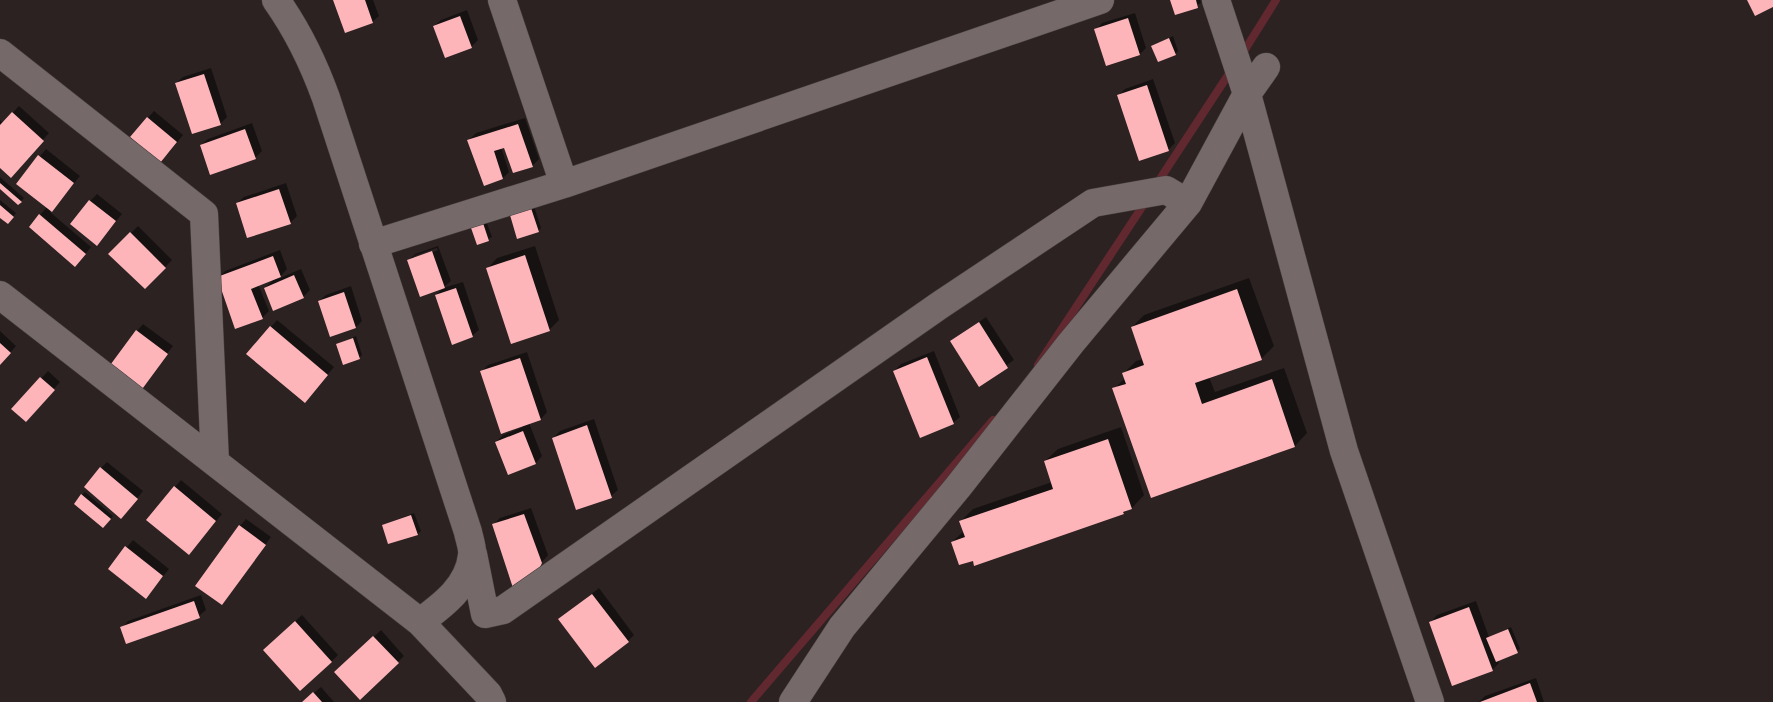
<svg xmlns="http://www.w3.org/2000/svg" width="1773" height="702" font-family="'Fira Sans',sans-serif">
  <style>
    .shadow { fill: #0007; fill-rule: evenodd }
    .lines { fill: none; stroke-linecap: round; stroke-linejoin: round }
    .stream { stroke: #62282f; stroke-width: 8 }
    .building { fill: #fdb5ba }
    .minor-casing { stroke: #473f3f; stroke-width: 29 }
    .minor { stroke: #76696a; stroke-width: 28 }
  </style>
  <rect width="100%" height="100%" fill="#2c2222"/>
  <!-- shadow -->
  <path class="shadow" d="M335 0H373L379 16 372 22Z
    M1172 0H1200L1201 3 1176 14Z
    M467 10 478 40 471 47 434 26 441 20Z
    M1135 13 1146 48 1140 54 1096 30 1102 23Z
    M1173 36 1178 51 1175 54 1153 46Z
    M211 68 227 117 220 124 176 83 183 77Z
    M1153 79 1175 143 1168 150 1118 96 1125 89Z
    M19 106 49 133 17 169 0 166V120L3 123Z
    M154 111 183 135 167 155 131 137Z
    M525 118 539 159 532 166 505 146 501 147 509 172 503 178 469 140 476 133Z
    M252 123 262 151 255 158 201 145 208 139Z
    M46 149 80 176 50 212 91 247 82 258 40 215 47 207 17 184Z
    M0 177 24 198 18 204 0 188Z
    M286 183 297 216 290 223 237 203 244 197Z
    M97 194 122 214 97 244 90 201Z
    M0 200 16 213 11 220 0 216Z
    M534 206 541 228 538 231 511 216Z
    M485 218 492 237 477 244 474 222Z
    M138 226 172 260 145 288 110 254Z
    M438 246 451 281 443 288 463 282 479 330 472 336 436 295 444 287 408 261 415 254ZM437 248 438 250 414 259V256Z
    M535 246 559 320 549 330 488 268 497 258Z
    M280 250 287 269 278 279 301 269 310 290 303 297 265 288 275 278 258 284 269 311 262 318 218 278 225 271Z
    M1249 278 1274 346 1261 359 1209 377 1215 392 1284 368 1307 433 1295 446 1151 497 1114 389 1125 378 1123 374 1136 361 1143 359 1132 327 1144 315Z
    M351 286 362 321 356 327 319 301 326 295Z
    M986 317 1014 360 979 385 951 342Z
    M277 320 334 367 311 395 271 327Z
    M143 324 173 346 140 390 137 331Z
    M0 331 16 346 0 364Z
    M356 336 362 355 359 358 338 344Z
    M934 351 960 417 953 423 894 371 901 364Z
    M527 352 547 412 541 419 529 423 542 456 536 463 508 473 496 442 503 435 523 427 481 372 488 365Z
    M48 371 60 382 32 414 13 409Z
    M594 419 618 490 611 496 553 438 560 431Z
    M1121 427 1144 495 1132 508 1123 513 973 559 952 542 964 531 960 522 973 509 1052 482 1045 461 1058 449Z
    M107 462 143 491 128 510 101 468Z
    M181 480 222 514 195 547 175 487Z
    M85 492 113 516 106 524 82 495Z
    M531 508 548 555 537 568 494 524 500 518Z
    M414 513 421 531 418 534 383 525Z
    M246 519 271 537 222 604 240 526Z
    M133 540 169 569 146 597 109 568Z
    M599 588 634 635 628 641 567 613Z
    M201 595 206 610 199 616 122 628 128 621Z
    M1476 601 1489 637 1511 627 1520 649 1498 660 1499 663 1492 670 1431 622 1437 615Z
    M302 615 338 655 331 662 271 643Z
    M381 630 404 656 398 662 342 666Z
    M1536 678 1544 702H1479L1485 696Z
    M321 687 334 702H303Z"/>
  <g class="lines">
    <!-- stream -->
    <path class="stream" d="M1241 56 1276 0
      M1156 185 1232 69
      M1038 365 1146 201
      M751 702 993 420"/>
  </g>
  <!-- building -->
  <path class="building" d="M333 0H365L373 23 345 33Z
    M1170 0H1196L1198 8 1175 15Z
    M1747 0H1773V7L1755 16Z
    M460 16 472 48 445 58 433 26Z
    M1128 18 1140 55 1106 66 1094 29Z
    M1169 38 1176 55 1158 62 1151 46Z
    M204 74 221 125 192 134 175 83Z
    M1147 85 1169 151 1139 161 1117 95Z
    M12 112 44 141 11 178 0 168V125Z
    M147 117 177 142 160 163 130 137Z
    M518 124 533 167 513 173 504 148 494 151 503 179 484 186 467 140Z
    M245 129 256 159 210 175 200 145Z
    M38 155 74 183 52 212 16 184Z
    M0 183 22 202 18 205 0 189Z
    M279 189 291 224 247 238 236 203Z
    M89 200 116 221 97 246 70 224Z
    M0 205 14 217 8 224 0 218Z
    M531 208 539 232 517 239 510 215Z
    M39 214 86 254 75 267 29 227Z
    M482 220 489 241 477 245 470 225Z
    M130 232 166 268 145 289 108 254Z
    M432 251 445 288 420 297 407 260Z
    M525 255 550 331 511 344 486 268Z
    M273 256 281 277 251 289 263 319 235 329 217 277Z
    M294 275 304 298 273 311 264 288Z
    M456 288 473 337 452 345 435 295Z
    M1237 289 1262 360 1195 383 1202 404 1272 379 1295 447 1151 498 1112 388 1126 384 1122 373 1144 365 1131 327Z
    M344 292 356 328 330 337 318 301Z
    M979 322 1008 368 979 387 950 341Z
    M270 326 328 375 305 403 246 354Z
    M136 330 168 354 140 392 108 368Z
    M353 338 360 359 343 365 336 344Z
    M0 343 11 353 0 365Z
    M927 357 954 424 920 438 893 371Z
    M520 358 541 420 501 434 480 371Z
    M40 377 55 390 26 422 11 409Z
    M587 425 612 498 576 510 552 438Z
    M523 431 536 464 508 475 495 442Z
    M1108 439 1132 509 1123 512 1124 514 974 566 973 561 959 565 951 542 965 537 959 521 1053 489 1044 461Z
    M100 467 138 499 121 519 84 487Z
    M174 486 216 521 189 555 146 520Z
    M81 494 111 519 103 528 74 504Z
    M524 514 542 563 538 571 513 588 492 524Z
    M411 515 418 535 388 544 382 525Z
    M239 525 266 545 222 605 195 586Z
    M125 546 163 576 146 599 108 569Z
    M592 594 629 642 595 668 558 619Z
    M194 601 200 618 126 644 120 627Z
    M1469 607 1493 671 1452 686 1429 622Z
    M295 621 332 662 300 691 263 650Z
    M1508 629 1518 653 1496 662 1486 638Z
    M373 636 399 663 360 700 334 672Z
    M1530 683 1537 702H1480Z
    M313 692 322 702H302Z"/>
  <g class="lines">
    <!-- minor casing -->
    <g class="minor-casing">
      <path id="minor" d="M276 0C298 31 313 62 326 98L468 532C469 538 473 548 472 555 469 586 443 605 420 622
        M502 0 564 184
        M1216 0 1247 94 1344 451 1430 702
        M0 53 204 214 215 462
        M373 244 564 184 1100 0
        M0 295 420 622 488 694 492 702
        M473 554 485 614 503 610 940 305 1093 203 1166 190 1188 203
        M793 702 842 627 958 487 1071 343 1188 203 1247 94 1266 67"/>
    </g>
    <!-- minor -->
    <use href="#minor" class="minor"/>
  </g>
</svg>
